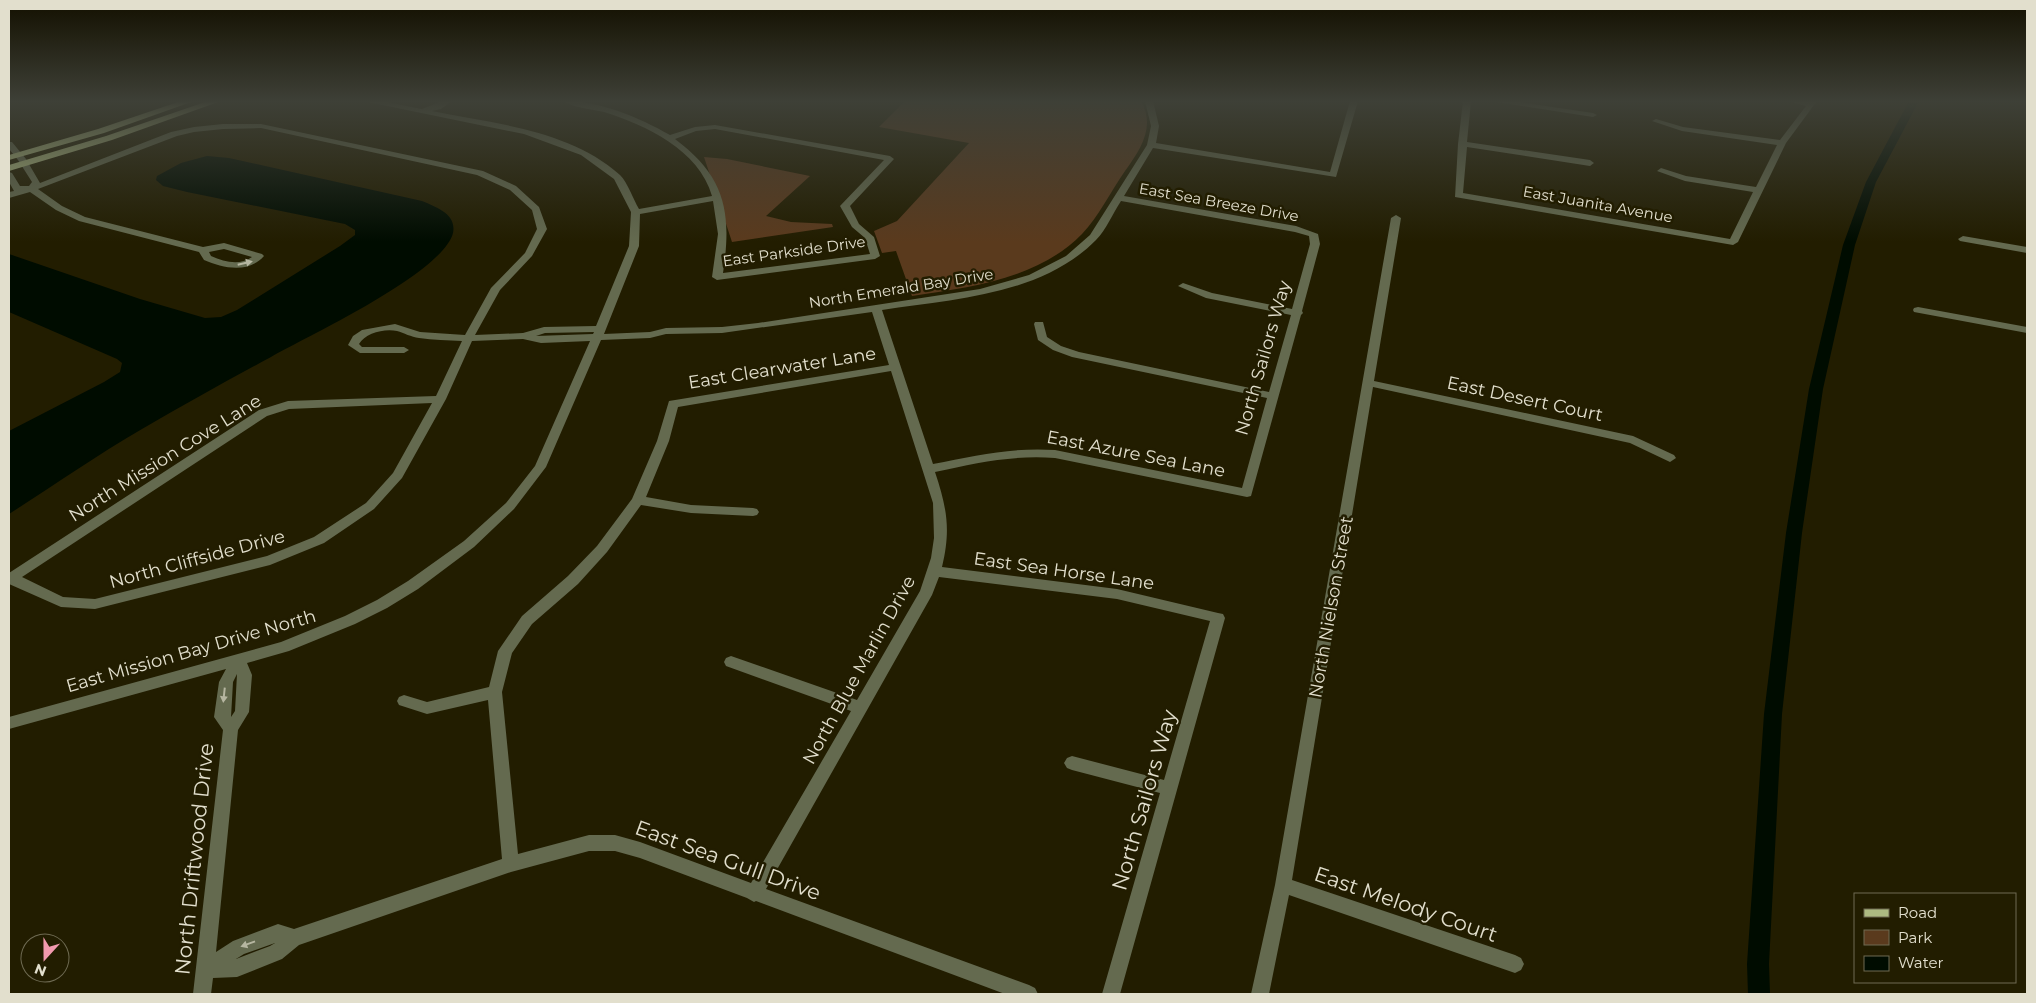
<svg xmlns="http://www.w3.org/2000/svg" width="2036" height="1003" font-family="Montserrat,sans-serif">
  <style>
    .green { fill: #5a3a1d }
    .water { fill: #000c00 }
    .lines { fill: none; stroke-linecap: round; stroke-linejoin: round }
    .canal { fill: #000c00; fill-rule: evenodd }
    .minor { fill: #646a4f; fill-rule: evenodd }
    .major { fill: #adba81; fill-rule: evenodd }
    .oneway { fill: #b6b6a1 }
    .labels { text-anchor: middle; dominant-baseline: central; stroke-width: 5; stroke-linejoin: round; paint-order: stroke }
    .far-street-label { font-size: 15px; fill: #e2dfcd; stroke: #221d00 }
    .street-label { font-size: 18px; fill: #e2dfcd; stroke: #221d00 }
    .near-street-label { font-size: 21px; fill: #e2dfcd; stroke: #221d00 }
  </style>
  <rect width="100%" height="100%" fill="#221d00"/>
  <!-- green -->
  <path class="green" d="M905 101H1141C1156 127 1140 150 1125 171 1111 191 1099 216 1082 234 1038 279 971 287 912 296L896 251 882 253 874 231 897 221 969 143 879 127Z
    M704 157 727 159 810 176 766 216 791 222 832 224 833 227 732 242Z"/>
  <!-- water -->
  <path class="water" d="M207 156 229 158 422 201C436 207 457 214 453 233 443 273 308 336 271 357 228 380 185 404 142 429 97 455 53 486 9 514V431L104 382 120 372 122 363 117 359 9 312V254L140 299 205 318 221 317 237 310 340 246 355 235V230L345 224 187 192 163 186 156 180 157 176 181 163Z"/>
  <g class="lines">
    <!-- canal -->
    <path class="canal" d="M1909 101H1919L1876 182 1855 245 1823 389 1802 533 1782 714 1769 964 1770 994H1748L1747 964 1764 714 1786 533 1809 389 1843 245 1866 182Z"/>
    <!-- minor -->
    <path class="minor" d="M363 101H381L422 109 442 101H452L441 109 432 111C496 124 570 130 620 175 628 183 633 199 639 209L712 196C699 150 646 125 604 112 591 109 574 108 563 101 601 101 638 117 670 135L695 127 715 125 890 156 894 159 850 206 859 224 874 237 880 256 875 259 717 280 712 277 718 234 713 201 640 214 639 246 604 334 650 332 666 328 722 327 758 323 980 289 1029 275 1066 256 1090 235 1147 145 1151 126 1145 101H1153L1159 126 1156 143 1330 172 1350 101H1358L1336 177 1153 148 1124 196 1296 226 1318 234 1320 244 1302 311 1303 313 1301 315 1251 496 1247 497 1055 458C1011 455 977 463 935 472 947 508 951 530 942 567L1117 589 1218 613 1223 614 1225 618 1120 994H1102L1160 793 1072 770 1067 768 1064 763 1067 758 1072 756 1164 780 1210 621 1117 599 939 577 932 595 766 889 1029 985 1035 988 1038 994H1005L756 901 754 902 747 898 640 858 615 851H589L511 872 299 945 282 959 237 977 213 978 211 994H193L223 730 214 717 219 682 226 669 9 729V717L281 642 345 616 377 600 408 581 464 541 506 503 535 466 590 341 541 343 523 339 472 341 446 399 402 478 374 509 324 543 270 565 95 609 61 607 9 584V573L259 410 288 401 436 396 462 341C448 340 433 340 419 338 411 337 404 333 397 331 385 328 365 333 359 344L362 347H404L409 350 404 353H360L348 345 353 336 362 330 395 324 420 332 465 335 491 288 525 253 537 229 532 210 510 190 477 175 261 128 223 129 194 132 177 136 38 189 62 206 85 217 203 247 224 243 262 254 264 256C248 274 223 268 204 260L199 252 79 221 56 210 30 192 9 198V192L14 191 9 182V172L12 173 20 186H29L32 182 18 160 9 149V142H12L26 159 40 183 171 132 194 127 223 124H261L483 171 516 186 539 207 547 229 532 256 500 290 475 335 523 333 544 327 596 326 629 246 631 212 614 179 581 155 524 134ZM715 129 884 160 840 206 852 227 865 238 870 254 723 273C732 213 726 177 675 139L696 131ZM1121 201 1295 232 1309 236 1310 244 1292 309 1212 293 1183 283 1178 286 1206 298 1291 315 1269 392 1079 352 1061 346 1047 337 1043 322H1035L1034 324 1038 340 1053 350 1072 357 1267 398 1242 488 1055 450C1012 447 975 456 933 464L882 310C954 299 1042 295 1096 240 1106 230 1113 213 1121 201ZM224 249 252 257C239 266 225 262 211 256L209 252ZM872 312 889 365 669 401 657 441 632 499 597 546 568 576 522 616 498 651 489 687 427 702 404 695 399 697 397 701 399 705 427 714 488 700 502 859 294 929 278 924 233 941 216 952 238 730 249 712 252 675 247 663 289 651 355 624 387 608 418 589 474 547 514 509 546 467 601 340 650 338 666 334 722 333ZM594 332 593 334 536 336 545 333ZM891 371 933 503 934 538 931 558 920 591 857 700 731 656 726 658 724 662 726 666 851 711 751 883 640 842 615 835H589L518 854 502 692 512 653 532 624 578 584 607 552 641 505 691 513 753 516 757 515 759 512 757 509 753 508 691 505 646 497 669 441 678 407ZM432 403 393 473 366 503 314 537 267 556 95 599 63 597 22 577 267 416 289 409ZM237 674 235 711 231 717 233 682ZM275 943 270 946 236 959 244 954Z
      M1463 101H1471L1467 142 1590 160 1594 163 1590 166 1467 147 1463 193 1730 239 1753 192 1685 181 1657 171 1661 168 1686 176 1756 187 1777 145 1682 131 1652 121 1656 119 1683 127 1780 140 1806 106 1788 101H1817L1786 143 1738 242 1733 245 1455 197 1458 144Z
      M1490 101H1513L1593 113 1597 115 1593 117Z
      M1396 215 1401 218 1374 381 1633 436 1674 455 1676 458 1670 462 1630 443 1373 387 1292 880 1515 955 1521 958 1524 964 1521 970 1515 973 1289 895 1269 994H1251L1275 885 1391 218Z
      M1963 236 2027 247V253L1960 241 1958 239Z
      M1918 307 2027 327V333L1914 312 1913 310 1914 308Z"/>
    <!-- major -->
    <path class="major" d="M181 101H194L104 133 9 160V155L98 129Z
      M208 101H221L112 140 9 171V165L106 136Z"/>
  </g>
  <!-- one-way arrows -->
  <defs><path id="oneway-solid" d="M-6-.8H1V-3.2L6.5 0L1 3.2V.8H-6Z" transform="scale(1.25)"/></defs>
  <g class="oneway">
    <use href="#oneway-solid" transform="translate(245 263) rotate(-13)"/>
    <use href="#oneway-solid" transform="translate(224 695) rotate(96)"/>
    <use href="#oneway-solid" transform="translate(248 944) rotate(160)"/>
  </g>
  <!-- sky -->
  <linearGradient id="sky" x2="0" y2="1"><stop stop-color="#131000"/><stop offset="0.42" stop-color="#3e4037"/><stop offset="1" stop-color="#3e4037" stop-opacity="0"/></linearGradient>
  <rect width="2036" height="242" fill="url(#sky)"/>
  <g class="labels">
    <!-- far-street labels -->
    <g class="far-street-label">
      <text transform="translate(1219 202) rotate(10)">East Sea Breeze Drive</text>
      <text transform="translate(1598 204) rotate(10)">East Juanita Avenue</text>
      <text transform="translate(794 251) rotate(-8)">East Parkside Drive</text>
      <text transform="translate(901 288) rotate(-9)">North Emerald Bay Drive</text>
    </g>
    <!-- street labels -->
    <g class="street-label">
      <text transform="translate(1263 358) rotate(-74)">North Sailors Way</text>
      <text transform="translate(782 368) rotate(-9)">East Clearwater Lane</text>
      <text transform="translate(1525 399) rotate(12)">East Desert Court</text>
      <text transform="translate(1136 454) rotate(11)">East Azure Sea Lane</text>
      <text transform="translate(165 458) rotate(-32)">North Mission Cove Lane</text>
      <text transform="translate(197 559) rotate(-15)">North Cliffside Drive</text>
      <text transform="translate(1064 571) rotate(8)">East Sea Horse Lane</text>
      <text transform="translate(1331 607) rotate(-80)">North Nielson Street</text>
      <text transform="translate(191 651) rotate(-16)">East Mission Bay Drive North</text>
      <text transform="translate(859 670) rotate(-61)">North Blue Marlin Drive</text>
    </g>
    <!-- near-street labels -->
    <g class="near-street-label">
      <text transform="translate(1144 800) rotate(-74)">North Sailors Way</text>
      <text transform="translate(194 859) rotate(-84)">North Driftwood Drive</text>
      <text transform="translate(728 860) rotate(20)">East Sea Gull Drive</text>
      <text transform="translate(1406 904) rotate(19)">East Melody Court</text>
    </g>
  </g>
  <!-- border -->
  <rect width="2036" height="1003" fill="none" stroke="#e2dfcd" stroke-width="20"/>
  <!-- legend -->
  <rect x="1854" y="893" width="162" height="90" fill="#221d00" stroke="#6f6b52"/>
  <rect x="1864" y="909" width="25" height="8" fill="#adba81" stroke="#6f6b52"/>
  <text x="1898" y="918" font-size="15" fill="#e2dfcd">Road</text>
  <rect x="1864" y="930" width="25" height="15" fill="#5a3a1d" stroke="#6f6b52"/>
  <text x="1898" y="943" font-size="15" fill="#e2dfcd">Park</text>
  <rect x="1864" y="956" width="25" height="15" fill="#000c00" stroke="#6f6b52"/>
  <text x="1898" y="968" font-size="15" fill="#e2dfcd">Water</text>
  <!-- north arrow -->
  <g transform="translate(45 958) rotate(201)"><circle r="24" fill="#221d00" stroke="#6f6b52"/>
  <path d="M0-4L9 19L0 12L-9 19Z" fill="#f29aae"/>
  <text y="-8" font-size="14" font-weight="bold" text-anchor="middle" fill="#e2dfcd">N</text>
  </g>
</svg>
